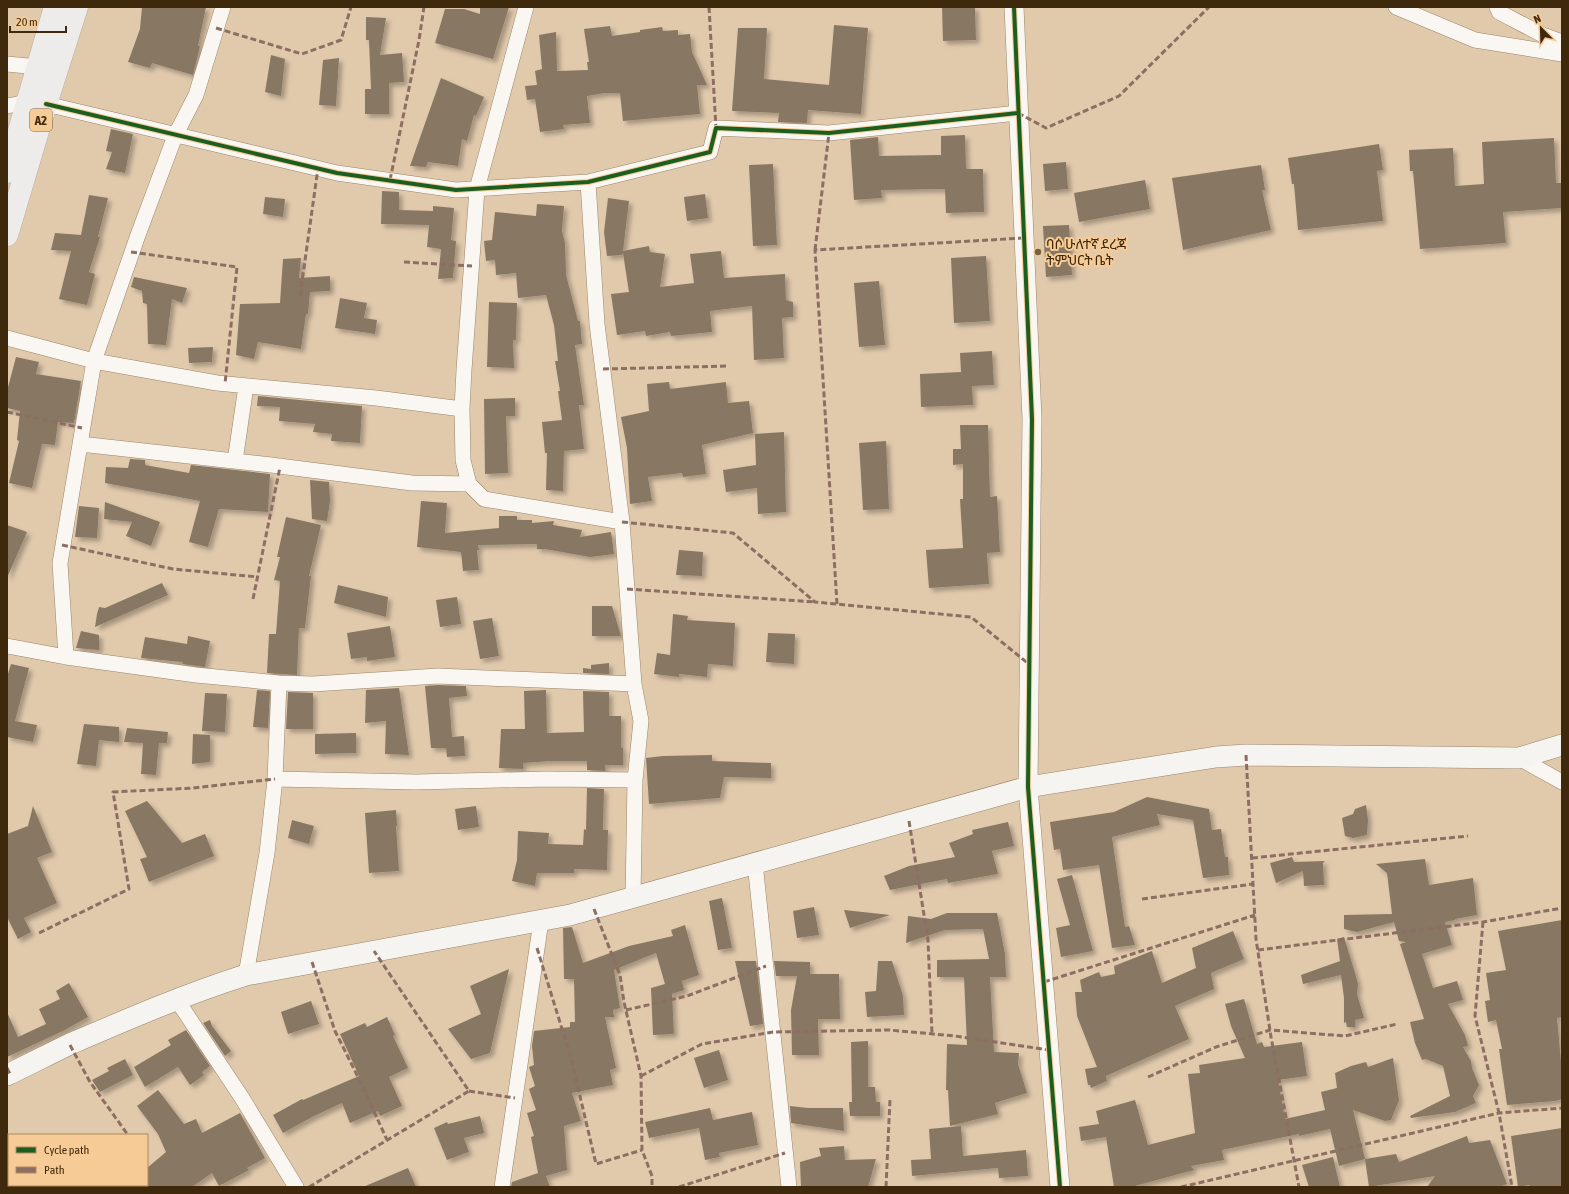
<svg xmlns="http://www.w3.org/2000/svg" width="1569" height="1194" font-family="'Asap Condensed','Noto Sans Ethiopic',sans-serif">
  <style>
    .building { fill: #887863; filter: url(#shadow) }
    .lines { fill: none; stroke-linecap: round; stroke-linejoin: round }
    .minor-casing { stroke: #998568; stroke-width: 16 }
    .tertiary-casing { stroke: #998568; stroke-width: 20 }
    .secondary-casing { stroke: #998568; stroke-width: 22 }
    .trunk-casing { stroke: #b9b0a4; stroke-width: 23 }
    .minor { stroke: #faf7f3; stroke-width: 15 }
    .tertiary { stroke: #faf7f3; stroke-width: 19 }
    .secondary { stroke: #f5f4f0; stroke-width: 21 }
    .trunk { stroke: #eeeceb; stroke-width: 22 }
    .quiet { stroke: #8d6e63; stroke-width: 3; stroke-dasharray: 6 3; stroke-linecap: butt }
    .cycleway-casing { stroke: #f7cb96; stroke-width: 6 }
    .cycleway { stroke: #1b5e20; stroke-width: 4 }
    .poi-dot { fill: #786144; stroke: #f7cb96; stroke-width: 1.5 }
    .labels { text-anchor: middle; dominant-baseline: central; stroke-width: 4; stroke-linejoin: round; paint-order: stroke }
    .shield { fill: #f7cb96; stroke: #765a35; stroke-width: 1 }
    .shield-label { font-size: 13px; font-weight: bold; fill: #3f290c }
    .poi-label { font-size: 14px; fill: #3f290c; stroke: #f7cb96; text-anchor: start }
  </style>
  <defs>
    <filter id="shadow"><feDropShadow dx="3.5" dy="3.5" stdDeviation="2" flood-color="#0004"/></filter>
  </defs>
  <rect width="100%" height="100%" fill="#e1c9ac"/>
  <!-- building -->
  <path class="building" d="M142 7H206L198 46H200L193 75 152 63 150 68 128 62 140 29Z
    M480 7H509L493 59 435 43 445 9H464L480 14Z
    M942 7H975L976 40 943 41Z
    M366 17 386 18 380 55 402 53 404 82 389 83V114H365V89H371L369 40H366Z
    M834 25 868 28 861 114 808 110 807 123 778 122 779 113 732 111 738 28H767L764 79 829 85Z
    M610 26 612 36 640 32V30L662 27 663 31 678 30V35L690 34 692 52 707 85H697L700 114 623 121 620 93H605L587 96 590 123 563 125 564 129 540 132 535 99 527 100 525 86 537 85 535 71 542 69 539 35 556 32 557 71 588 70 587 62H589L584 29Z
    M271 55 285 59 281 96 265 92Z
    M339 58 336 106 319 105 323 60Z
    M441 78 484 97 476 116 474 115 467 141 462 139 458 166 428 162 426 167 410 166Z
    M111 129 133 134 125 173 106 169 112 152 106 151Z
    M965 135 966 169H983L984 212 946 213 945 189 881 190 882 198 854 200 850 140 878 137 879 156 941 155V136Z
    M1554 138 1556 183H1562V208L1503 212 1506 243 1420 249 1413 171H1410L1409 150 1453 148 1455 186 1484 184 1482 142Z
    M1379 144 1383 170 1377 171 1383 221 1298 230 1294 184H1292L1288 158Z
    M1066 162 1068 189 1045 191 1043 164Z
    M773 164 777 245 753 246 749 165Z
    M1261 165 1265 190H1262L1271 230 1183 250 1172 178Z
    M1145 180 1150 209 1079 222 1074 193Z
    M382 191 399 192V210L433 211V206L454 208 451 240 456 241 453 278 438 279 441 249 427 247 429 225 381 224Z
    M705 194 708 218 687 221 684 197Z
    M89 195 108 198 98 237H100L89 272 95 274 87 305 59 299 71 251 51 250 55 233 81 235Z
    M265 197 285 199 283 217 263 214Z
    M608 198 629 201 623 251 649 246 650 252 665 254 660 287 694 283 690 254 721 251 724 278 785 274 786 300 793 302V317L782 318 784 358 754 360 752 306 710 311 712 332 671 336 670 332 646 336 645 331 617 335 611 294 629 292 623 253 622 255 607 256 604 232Z
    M537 204 564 206 562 231 565 243 566 275 578 321H580L582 344 575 345 584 405H579L584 449 564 451 563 491 546 490 547 453H545L542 422 562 420 558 391H560L555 361H558L554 325 546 295 518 298 516 273 496 275 495 260 486 261 484 241 492 240 495 212 536 216Z
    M1069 225 1072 275 1046 277 1043 226Z
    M986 256 990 321 954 323 951 258Z
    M301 258 299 278 330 276V291L310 292 308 314H306L301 349 258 342 254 359 236 355 240 304 280 303 283 259Z
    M134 277 187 288 182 303 172 299 166 345 148 344 147 304 143 303 142 291 131 287Z
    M879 281 885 345 859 347 854 283Z
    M340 298 367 303 364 318 377 320 375 334 335 328Z
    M489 302 517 303 516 340H513L514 368 487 367Z
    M213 347 212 362 189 363 188 348Z
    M992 351 994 385 972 386 973 405 921 407 920 374 961 372 960 353Z
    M16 357 39 362 36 374 81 381 74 423 58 422 55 445 42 444 32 488 9 483 19 441 17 440 20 411 7 408V391Z
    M669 382 670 389 726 382 728 403 749 401 753 433 702 445 706 474 683 477 682 473 648 477 652 501 630 504 627 448 621 417 649 411 647 384Z
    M258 396 362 406 360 443 331 441 332 434 313 432 315 424 279 421 280 407 257 406Z
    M515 398V416H506L508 473 485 474 484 399Z
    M960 425H988L990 497 997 496 1000 552 987 553 989 584 929 588 926 550 963 548 960 499H963V464L953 465V449H961Z
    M784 432 786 512 758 514 757 488 726 492 723 470 756 465 755 434Z
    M886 441 889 509 863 510 859 443Z
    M130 459 145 460V465L189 473 191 465 270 474 268 512 219 509 208 547 189 542 200 501 105 483 106 467 128 468Z
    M310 480 329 482 330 501 327 521 312 519Z
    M421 501 447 503 445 533 499 528V516H517V520H532V523L554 521 553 525 582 530 580 537 611 532 614 554 590 557 545 549H537V544L478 545 479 550H477L479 570 463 571 461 552 417 547Z
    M105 502 160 522 151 546 126 536 132 522 104 519Z
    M79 506 99 508 97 538 75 537Z
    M286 517 321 525 309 576H311L305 628H299L297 675 267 673 269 634H276L280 581 274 580 280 557H277Z
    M7 525 27 532 7 578Z
    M679 550 703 552 702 576 676 575Z
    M162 583 168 595 95 627 97 614 99 607 105 608Z
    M338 585 388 597 386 617 334 603Z
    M457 597 461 624 440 627 436 600Z
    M592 606H612L621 636H592Z
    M673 614 688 616 687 620 735 623 733 666 708 664 707 677 679 674V677L654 674 657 653 670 655Z
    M492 618 499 656 480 659 473 621Z
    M390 626 395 657 367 661V657L351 659 347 633Z
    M81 631 99 635V650L76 648Z
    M768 633 795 634 794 664 766 662Z
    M188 636 210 641 205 667 182 664 183 662 141 658 145 637 187 644Z
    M609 663V674L583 673V668L591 669V665Z
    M11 664 29 668 15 721 37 725 33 742 7 737V677Z
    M438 685 466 686 467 696 449 698 452 737 464 736 465 756 447 757 446 748H431L425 686Z
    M399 688 409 755 385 754 386 721 365 723 366 690Z
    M257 690 270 691 268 728 253 727Z
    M546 690 547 733 584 732 583 691 609 692V716H621V747L623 748V765H605V771L587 770V761H550L523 763V769L499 768 501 729H525L524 691Z
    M288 692 313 693V729H286Z
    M205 693 227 694 225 732 202 731Z
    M84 724 119 727V742L99 740 96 766 77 764Z
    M127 728 168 732 167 743H159L156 775 141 774 143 743 124 742Z
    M356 733V753L315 754V734Z
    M193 734 210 735V762L192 764Z
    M712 755V761L771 763V778L724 777 720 798 649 804 646 758 663 756Z
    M587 788 604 789 603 830H608L607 870 574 869V873H537L535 886 512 881 517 860 518 831 549 833 548 844 583 845 584 829 586 830Z
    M1147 797 1209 809 1212 830 1221 829 1225 857H1228L1229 875 1203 878 1193 820 1157 814 1160 825 1112 837 1125 927 1129 926 1135 945 1112 948 1099 865 1063 870 1060 849 1054 850 1050 822 1114 812Z
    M147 801 182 843 205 834 214 856 149 882 140 859 147 857 125 811Z
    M1366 805 1368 820 1367 835 1353 838 1345 836 1342 818 1353 814 1355 809Z
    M33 806 52 852 37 858 57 903 24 918 31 932 18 939 7 917V834L28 826Z
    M476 806 479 827 458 830 455 809Z
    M396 810 397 826H396L399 871 369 873 365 813Z
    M292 820 314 826 309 844 288 838Z
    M1008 822 1014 846 992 851 998 874 948 883 947 879 890 890 884 876 909 866 955 857 949 843 973 834 972 830Z
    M1292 857 1294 862 1325 861 1323 863 1324 885 1304 886 1303 871 1276 883 1270 863Z
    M1425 859 1429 885 1473 878 1477 915 1455 919V920L1445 922 1452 945 1422 954 1433 988 1457 981 1463 1000 1448 1004 1465 1035 1468 1046 1463 1047 1471 1061 1472 1068 1479 1085 1473 1096 1476 1103 1455 1112 1411 1118 1410 1116 1450 1096 1443 1066 1426 1059 1422 1060 1415 1043 1410 1022 1424 1019 1400 944 1406 942 1399 941 1394 922 1357 932 1344 929V915L1392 914 1387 873 1376 864Z
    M1072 875 1093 951 1061 957 1056 928 1070 925 1057 879Z
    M722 898 732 948 718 950 709 901Z
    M814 907 819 935 797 938 793 911Z
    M844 910 890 915 850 928Z
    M947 913H997L1005 954 1006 977H990L994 1052 1019 1053 1018 1064 1027 1093 995 1103 998 1114 950 1126 948 1090H946L947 1044 967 1045 964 977H937V960L989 959 983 929 945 930 906 943 908 916 931 919Z
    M1562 920V1017L1557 1018 1562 1072V1099L1555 1101 1507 1105 1499 1049H1502L1496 1020 1488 1022 1485 1001 1490 1000 1486 973 1506 970 1498 931Z
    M685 925 699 975 682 981 684 990 672 994 674 1034 653 1035 651 988 665 984 656 953 614 970 620 1008 613 1010 614 1017H605L616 1068 610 1070 613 1085 572 1093 581 1121 564 1126 567 1170 546 1176 550 1187H511L512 1182 538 1173 531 1137 534 1136 527 1113 536 1110 529 1089 535 1086 529 1067 534 1065 532 1046 534 1031 570 1027V1022H575L574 979H564L563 928 572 927 583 963 629 946 673 936 671 930Z
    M1233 931 1244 959 1211 973 1214 989 1175 1006 1189 1039 1106 1076 1107 1081 1091 1088 1090 1085H1088L1085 1069 1097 1067 1077 1016 1075 992H1082L1080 980 1099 972 1101 977 1115 974 1114 966 1152 951 1162 983 1196 968 1192 948Z
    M1344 937 1355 973 1358 984 1357 994 1364 1018 1355 1020V1027H1347L1346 1022 1344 1023V998L1341 975 1303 984 1301 975 1340 961 1337 939Z
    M735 961H756L763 1024 750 1026Z
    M774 961 810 962V974H839L840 1019H818L819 1055H792L791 1010 797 976H776Z
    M878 961H892L903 996 904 1015 867 1017 865 992 876 991Z
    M509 969 490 1053 471 1059 448 1029 481 1014 470 986Z
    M69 983 88 1017 65 1030 7 1057V1012L18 1037 46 1024 39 1009 60 999 56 991Z
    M1244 999 1257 1044 1262 1042 1264 1047 1302 1042 1307 1076 1278 1080 1285 1119 1325 1110 1321 1092 1337 1088 1335 1073 1351 1066 1366 1062 1368 1067 1393 1058 1399 1100 1391 1120 1385 1121 1353 1110 1365 1159 1339 1166 1330 1129 1299 1136V1134L1222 1150 1224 1160 1191 1166 1194 1170 1131 1187H1114L1106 1137 1081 1141 1079 1127 1099 1124 1096 1111 1135 1100 1148 1145 1195 1133 1188 1074 1200 1073 1199 1065 1245 1058 1231 1026 1225 1004Z
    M311 1001 319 1024 288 1034 281 1012Z
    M387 1017 395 1035 393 1036 408 1068 389 1077 402 1106 380 1116 378 1111 350 1123 342 1103 312 1117 283 1133 273 1115 302 1099 303 1100 359 1076 340 1034 365 1023 367 1027Z
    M210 1020 212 1026 231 1051 225 1056 203 1023Z
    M186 1030 210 1066 202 1072 204 1075 190 1085 178 1067 145 1087 134 1067 171 1045 168 1040Z
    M868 1041V1087H875L876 1102H880V1116H850L849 1102H852L851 1042Z
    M719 1050 728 1080 704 1088 694 1058Z
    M125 1059 133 1075 100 1092 92 1080 109 1071 107 1068Z
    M158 1090 184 1124 196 1119 202 1133 240 1113 265 1158 247 1168 249 1170 219 1186 212 1173 192 1187H147V1168L166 1152 158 1134 137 1106Z
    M790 1106 808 1108H843L844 1131 791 1123Z
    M710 1108 713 1120 752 1112 758 1145 719 1153 720 1157 705 1160 699 1128 649 1138 645 1122Z
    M480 1116 484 1133 464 1138 469 1152 447 1160 434 1128 447 1122 448 1124Z
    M961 1126 963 1156 1026 1150 1028 1176 999 1178 998 1168 912 1176 911 1160 931 1159 929 1129Z
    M1562 1128V1187H1531L1529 1185 1518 1187 1511 1136Z
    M1467 1136 1469 1143 1490 1140 1507 1184 1499 1187H1427L1435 1176 1369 1187 1365 1159 1396 1154 1399 1162Z
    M844 1146 845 1160 876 1159 868 1187H801L800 1162 821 1156 819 1148Z
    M1333 1157 1340 1187H1309L1302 1165Z
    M408 1168 416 1187H363Z"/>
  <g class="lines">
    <!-- minor casing -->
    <g class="minor-casing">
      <path id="minor" d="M526 7 477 189 464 370 462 409 463 460 469 484 484 499 622 522
        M1396 7 1475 40 1562 54
        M1497 7 1499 12 1543 35 1562 42
        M7 64 38 67
        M46 104 337 173 456 190 588 182 710 152 716 128 829 133 1018 113
        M7 106 27 102
        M588 182 597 324 622 522 634 684
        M7 338 94 361 217 383 376 398 462 409
        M80 444 271 465 412 483 469 484
        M235 461 246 386
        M7 646 66 657 196 675 279 683 313 684 438 676 634 684 641 721 635 780
        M66 657 60 563 94 361 138 235 175 136 196 95 223 7
        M1519 758 1562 782
        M275 779 416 782 547 779 635 780 633 898
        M755 863 789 1187
        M246 975 267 853 275 779 279 683
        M177 1000 242 1098 296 1187
        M502 1187 541 921"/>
    </g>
    <!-- tertiary casing -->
    <g class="tertiary-casing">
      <path id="tertiary" d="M1014 7 1032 419 1028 787 1060 1187"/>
    </g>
    <!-- secondary casing -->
    <g class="secondary-casing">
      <path id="secondary" d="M7 1075C28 1065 49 1054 70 1044 128 1019 186 994 246 975L570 915 1028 787 1216 757 1246 755 1519 758 1562 745"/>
    </g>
    <!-- trunk casing -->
    <g class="trunk-casing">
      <path id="trunk" d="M7 172 55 7
        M7 235 46 104 77 7"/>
    </g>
    <!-- minor -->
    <use href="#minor" class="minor"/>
    <!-- tertiary -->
    <use href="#tertiary" class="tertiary"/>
    <!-- secondary -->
    <use href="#secondary" class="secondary"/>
    <!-- trunk -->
    <use href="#trunk" class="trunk"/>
    <!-- quiet -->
    <path class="quiet" d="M709 7 716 128
      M216 28 302 54 341 40 351 7
      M1018 113 1046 128 1119 96 1209 7
      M390 180 419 40 424 7
      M815 250 829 133
      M131 252 237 267 225 384
      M404 262 472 266
      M300 296 318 168
      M603 369 729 366
      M7 412 82 428
      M622 522 733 533 815 602 971 617 1030 665
      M62 545 173 569 258 577
      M627 589 815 602
      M253 599 280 467
      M837 604 815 250 1024 238
      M1246 755 1256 939 1271 1037 1299 1187
      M909 821 928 940 932 1034
      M1252 858 1468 836
      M1142 899 1253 884
      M594 909 620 975 624 1002 641 1076 642 1150 652 1176V1187
      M1483 922 1475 1016 1499 1113 1512 1187
      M39 933 129 889 113 792 193 788 275 779
      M537 948 571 1058 596 1164 642 1150
      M1258 950 1483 922 1562 908
      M312 962 335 1031 362 1085 387 1140
      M1044 982 1255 915
      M626 1010 687 996 766 966
      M70 1045 90 1082 128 1135
      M7 1068 10 1074
      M641 1076 702 1044 773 1032 889 1030 955 1036 1049 1050
      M1148 1077 1216 1047 1270 1030 1345 1036 1397 1024
      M469 1091 515 1098
      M309 1187 469 1091 374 951
      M679 1187 785 1153
      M886 1187 890 1099
      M1181 1187 1499 1113 1562 1108"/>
    <!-- cycleway casing -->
    <g class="cycleway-casing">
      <path id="cycleway" d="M1014 7 1032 419 1028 787 1060 1187
        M46 104 337 173 456 190 588 182 710 152 716 128 829 133 1018 113"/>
    </g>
    <!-- cycleway -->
    <use href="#cycleway" class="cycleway"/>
  </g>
  <!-- markers -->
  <circle class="poi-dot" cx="1038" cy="252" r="4"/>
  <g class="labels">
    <!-- shield labels -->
    <rect class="shield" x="30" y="109" width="22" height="22" rx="3"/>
    <g class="shield-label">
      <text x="41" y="120">A2</text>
    </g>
    <!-- poi labels -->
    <g class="poi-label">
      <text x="1046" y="244">ባሶ ሁለተኛ ደረጃ<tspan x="1046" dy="16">ትምህርት ቤት</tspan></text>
    </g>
  </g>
  <!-- border -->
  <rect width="1569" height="1194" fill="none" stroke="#3f290c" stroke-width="16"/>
  <!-- legend -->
  <rect x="8" y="1134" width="140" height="52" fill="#f7cb96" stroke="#ad8a5f"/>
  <rect x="16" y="1147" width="20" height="6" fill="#1b5e20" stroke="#ad8a5f"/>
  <text x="44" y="1154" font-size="12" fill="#3f290c">Cycle path</text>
  <rect x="16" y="1167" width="20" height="6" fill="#8d6e63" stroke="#ad8a5f"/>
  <text x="44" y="1174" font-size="12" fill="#3f290c">Path</text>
  <!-- north arrow -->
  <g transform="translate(1541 28) rotate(337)" stroke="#f7cb96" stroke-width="3" paint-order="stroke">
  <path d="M0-3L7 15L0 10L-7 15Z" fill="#3f290c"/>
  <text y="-6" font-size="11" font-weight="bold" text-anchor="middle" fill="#3f290c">N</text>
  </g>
  <!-- scale -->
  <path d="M10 26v6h56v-6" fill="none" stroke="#3f290c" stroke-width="2"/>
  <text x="16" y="26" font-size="12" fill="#3f290c" stroke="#f7cb96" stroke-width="3" paint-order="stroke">20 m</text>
</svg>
